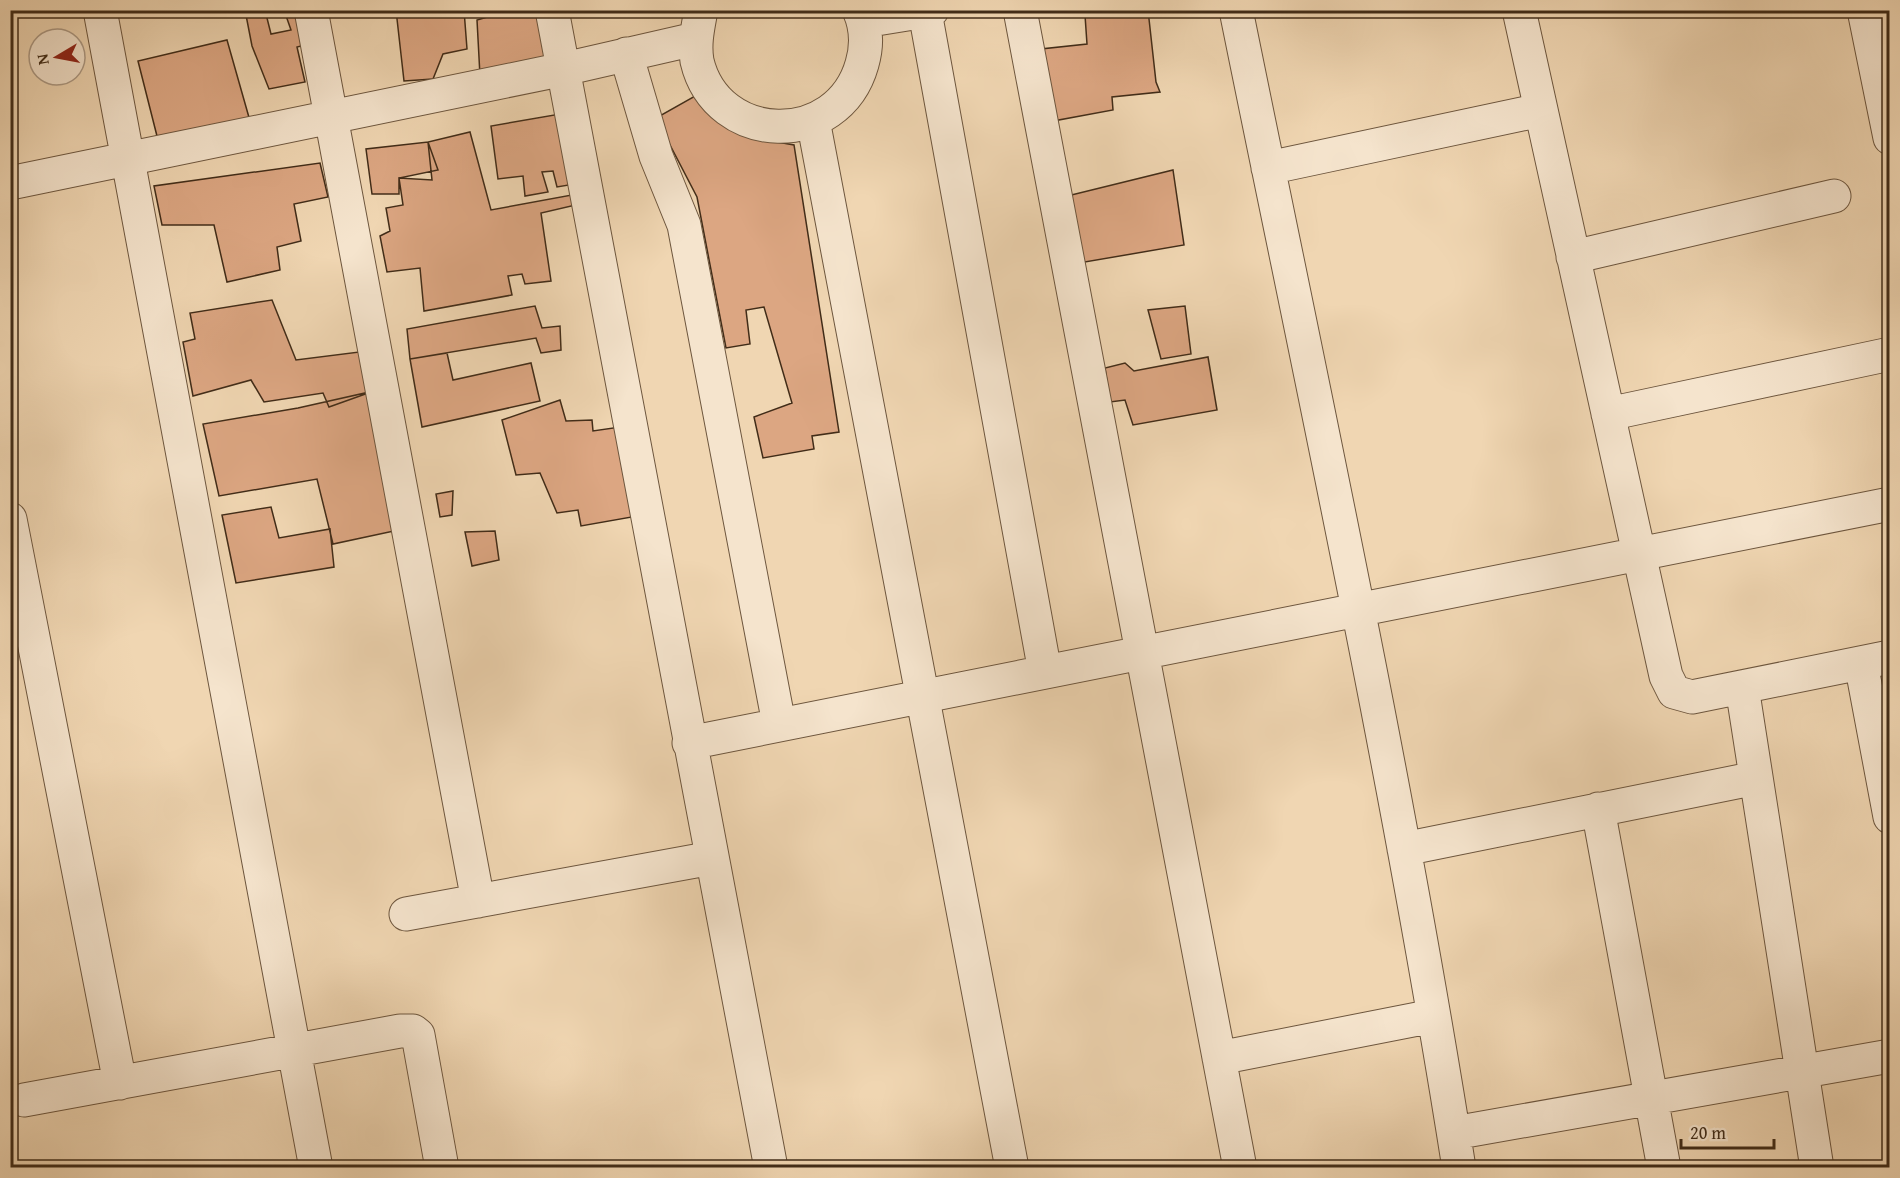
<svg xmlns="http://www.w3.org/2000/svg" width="1900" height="1178" font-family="'Gentium Book Plus',serif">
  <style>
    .building { fill: #dca682; stroke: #412c18; stroke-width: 1.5 }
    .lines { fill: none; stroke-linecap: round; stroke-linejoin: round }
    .street-casing { stroke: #6d563e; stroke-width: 35 }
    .street { stroke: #f5e4cd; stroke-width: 33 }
  </style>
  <rect width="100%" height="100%" fill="#f0d6b2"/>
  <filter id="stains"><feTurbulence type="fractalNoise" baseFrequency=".00333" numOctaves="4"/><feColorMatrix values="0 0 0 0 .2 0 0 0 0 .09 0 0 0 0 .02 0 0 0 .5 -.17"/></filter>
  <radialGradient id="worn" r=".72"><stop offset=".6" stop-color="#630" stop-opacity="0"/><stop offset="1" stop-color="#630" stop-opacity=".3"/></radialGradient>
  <!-- building -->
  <path class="building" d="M245 10H265L271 34 291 30 284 10H301L309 44 297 47 305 82 269 89 252 46Z
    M396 10H464L467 49 443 54 433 79 404 81Z
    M512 10H544L562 59 480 76 477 20Z
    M1108 10H1148L1156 82 1160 92 1112 97 1113 110 1053 121 1041 49 1087 44 1085 15Z
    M227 40 250 121 158 140 138 61Z
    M695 96 766 140 794 145 839 432 812 436 814 449 763 458 754 417 792 403 764 307 746 310 750 344 726 348 697 197 656 118Z
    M560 114 575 184 557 187 553 171 542 172 548 192 525 196 523 176 498 179 491 126Z
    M470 132 491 210 577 194 580 204 541 213 551 281 525 284 522 274 508 276 512 295 424 311 420 268 387 272 380 236 390 231 386 208 403 205 399 178 432 180 428 142Z
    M428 142 438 170 399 178V194H372L366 149Z
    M320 163 328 197 294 204 301 241 277 247 280 270 227 282 214 225H162L154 186Z
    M1173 170 1184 245 1079 263 1055 199Z
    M272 300 296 360 375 350 374 391 329 407 323 393 264 402 251 380 193 396 183 342 195 339 190 313Z
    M535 306 542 328 560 326 561 350 541 353 536 338 410 359 407 329Z
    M1185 306 1191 354 1161 359 1148 310Z
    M447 353 453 380 531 363 540 401 422 427 410 359Z
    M1208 357 1217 410 1133 425 1125 400 1110 402 1105 368 1125 363 1134 371Z
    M374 391 408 528 333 544 317 479 219 496 203 424 298 408Z
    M560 400 566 421 592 420 593 431 620 427 632 517 581 526 578 510 557 513 540 473 516 475 502 420Z
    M453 491 452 515 440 517 436 494Z
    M271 507 279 538 330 529 334 567 236 583 222 515Z
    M495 531 499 560 472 566 465 532Z
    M30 622 25 642 10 645V626Z"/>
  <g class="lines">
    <!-- street casing -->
    <g class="street-casing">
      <path id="street" d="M100 10 316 1168
        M311 10 478 901
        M552 10 771 1168
        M701 10C698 27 694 43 697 61 717 146 838 149 862 64 867 47 867 28 859 10
        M1020 10 1240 1168
        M1236 10C1314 395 1398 780 1459 1168
        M1519 10 1666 676 1674 692 1692 697 1890 657
        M1864 10 1890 138
        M925 12 1045 672
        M864 21 932 10
        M626 54 656 156 684 225 779 724
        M813 120 1012 1168
        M1268 168 1541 110
        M10 183 564 69 695 39
        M1573 257 1834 196
        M1608 414 1890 354
        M10 519 120 1083
        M1861 663 1890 817
        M1742 687 1817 1168
        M689 743 1890 504
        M1598 809 1664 1168
        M1404 849 1756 778
        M406 914 712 858
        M1219 1058 1433 1016
        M24 1100 400 1031H413L418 1035 442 1168
        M1454 1133 1890 1056"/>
    </g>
    <!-- street -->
    <use href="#street" class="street"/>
  </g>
  <!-- margin -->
  <rect width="1900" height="1178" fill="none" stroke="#f0d6b2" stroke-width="36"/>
  <rect x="12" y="12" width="1876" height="1154" fill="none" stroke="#412c18" stroke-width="3"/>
  <rect x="18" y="18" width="1864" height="1142" fill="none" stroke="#412c18" stroke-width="1.5"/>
  <!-- north arrow -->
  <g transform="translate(57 57) rotate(260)"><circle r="28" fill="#f5e4cd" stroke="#ad9a85" stroke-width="1.5"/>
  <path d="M0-4.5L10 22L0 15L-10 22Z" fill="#8f2418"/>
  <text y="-9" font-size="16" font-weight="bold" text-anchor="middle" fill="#412c18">N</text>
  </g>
  <!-- scale -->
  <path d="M1681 1139v9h93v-9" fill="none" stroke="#412c18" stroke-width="3"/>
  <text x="1690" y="1139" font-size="18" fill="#412c18" stroke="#f5e4cd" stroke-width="4.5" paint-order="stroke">20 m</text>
  <rect width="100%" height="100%" filter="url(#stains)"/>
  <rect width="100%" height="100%" fill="url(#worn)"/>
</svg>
